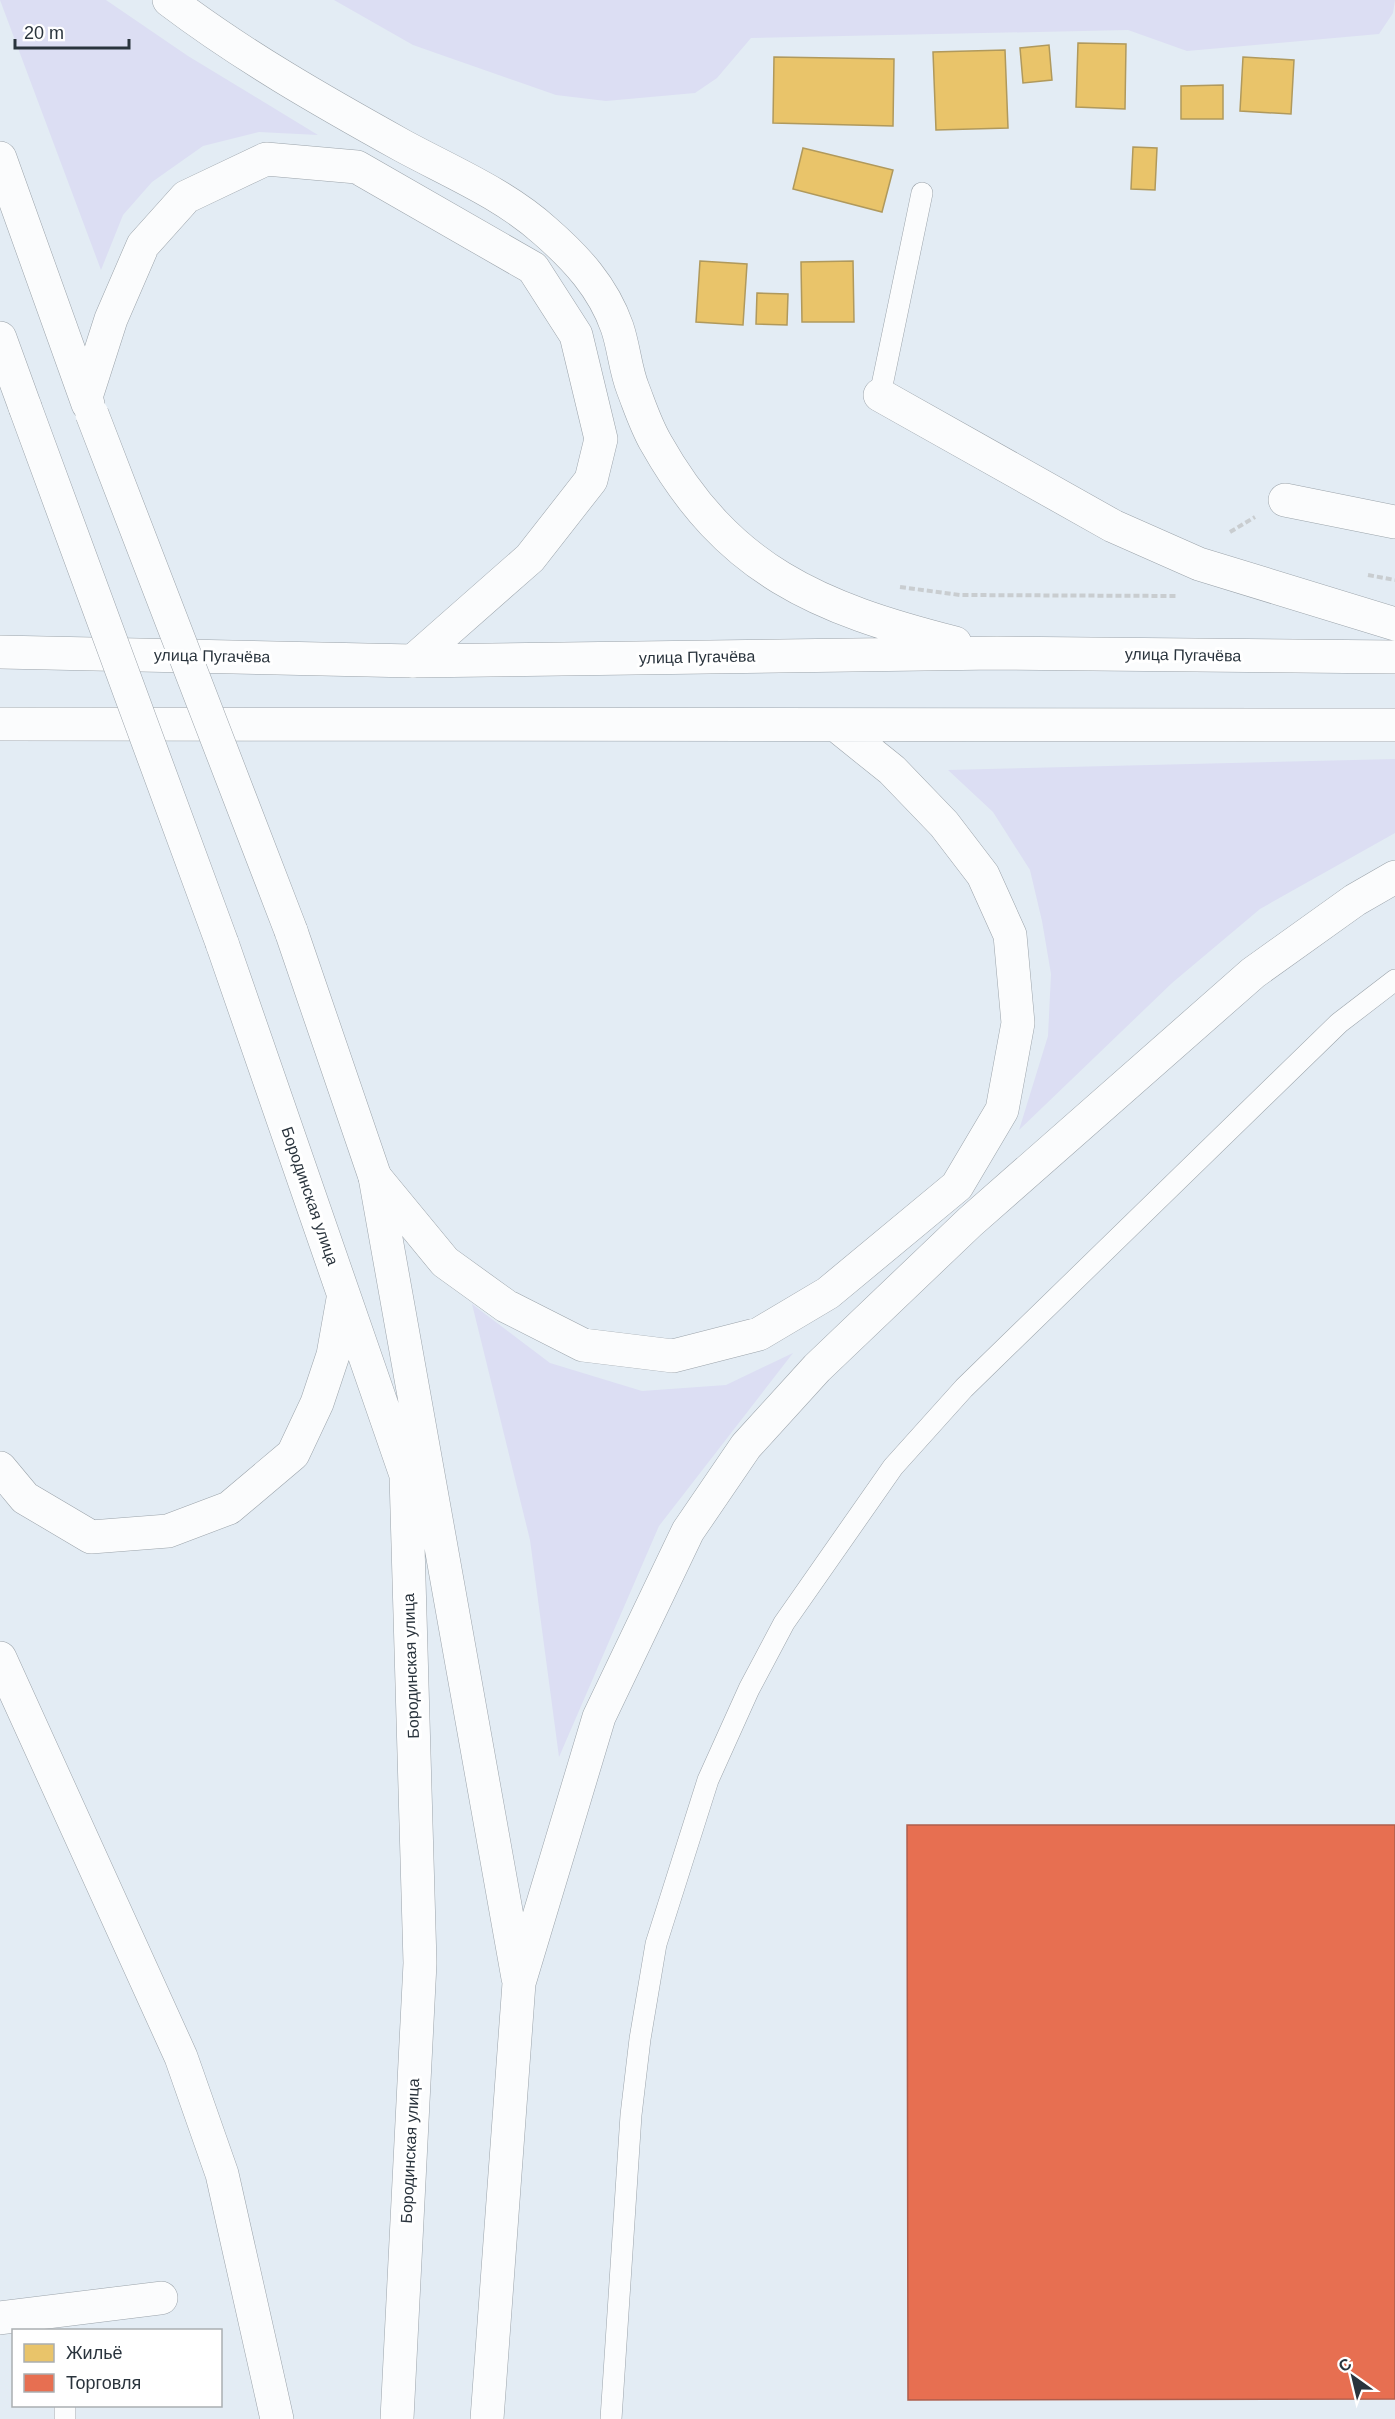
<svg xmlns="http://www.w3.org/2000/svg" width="1395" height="2419" font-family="Helvetica,sans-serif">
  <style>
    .green { fill: #dcdef3 }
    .homes { fill: #e9c46a; stroke: #b0995c; stroke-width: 1.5 }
    .shops { fill: #e76f51; stroke: #ae5d4b; stroke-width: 1.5 }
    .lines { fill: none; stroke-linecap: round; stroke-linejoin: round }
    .lane-casing { stroke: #9ba3aa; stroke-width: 22 }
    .street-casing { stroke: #9ba3aa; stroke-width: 34 }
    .secondary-casing { stroke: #9ba3aa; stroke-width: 34 }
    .primary-casing { stroke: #9ba3aa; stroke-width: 34 }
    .path { stroke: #c9cdd0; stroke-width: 4; stroke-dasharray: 6 3; stroke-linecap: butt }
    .lane { stroke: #fbfcfd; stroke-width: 21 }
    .street { stroke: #fbfcfd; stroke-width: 33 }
    .secondary { stroke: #fbfcfd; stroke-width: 33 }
    .primary { stroke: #fbfcfd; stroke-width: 33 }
    .secondary-bridge-casing { stroke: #9ba3aa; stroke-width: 34; stroke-linecap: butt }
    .secondary-bridge { stroke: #fbfcfd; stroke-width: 33 }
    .labels { text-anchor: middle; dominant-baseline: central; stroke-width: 6; stroke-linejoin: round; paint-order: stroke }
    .street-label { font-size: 16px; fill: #2a343d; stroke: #fff }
  </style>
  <rect width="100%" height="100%" fill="#e3ecf4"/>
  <!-- green -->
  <path class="green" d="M0 0H106L188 56 318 135 259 132 203 146 152 182 123 215 101 270Z
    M334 0H1395L1393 13 1379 34 1187 51 1128 30 751 38 717 78 695 93 606 101 556 95 413 45Z
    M1395 759V833L1260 909 1172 983 1019 1130 1048 1036 1051 974 1042 921 1030 870 993 812 948 770Z
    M472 1304 550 1363 642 1391 726 1385 793 1353 659 1526 559 1757 530 1540Z"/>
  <!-- homes -->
  <path class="homes" d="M1078 43 1126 44 1125 109 1076 107Z
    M1049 45 1052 80 1023 83 1020 48Z
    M1005 50 1008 128 936 130 933 52Z
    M774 57 894 59 893 126 773 123Z
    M1243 57 1294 60 1291 114 1240 111Z
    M1223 85V119H1181V86Z
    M1133 147 1157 148 1155 190 1131 189Z
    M803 148 893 170 882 212 793 189Z
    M700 261 747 264 743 325 696 322Z
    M853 261 854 322H802L801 262Z
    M757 293 788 294 787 325 756 324Z"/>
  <!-- shops -->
  <path class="shops" d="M907 1825H1395V2399L908 2400Z"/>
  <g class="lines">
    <!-- lane casing -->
    <g class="lane-casing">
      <path id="lane" d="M880 395 922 193
        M65 2406V2419
        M611 2419 631 2115 640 2039 656 1944 708 1780 749 1689 784 1623 893 1467 964 1388 1339 1023 1395 980"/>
    </g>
    <!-- street casing -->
    <g class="street-casing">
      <path id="street" d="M0 2318 161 2298"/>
    </g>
    <!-- secondary casing -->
    <g class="secondary-casing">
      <path id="secondary" d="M0 158 88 404
        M0 338 25 407
        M86 397 111 319 143 245 186 197 266 159 357 167 533 268 576 335 601 439 591 480 530 558 413 661
        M1285 500 1395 522
        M291 931 375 1177 518 1978
        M222 943 406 1475 420 1963 397 2419
        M0 1468 25 1498 91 1537 168 1531 229 1508 293 1454 317 1403 333 1355 343 1299
        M0 1658 181 2057 222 2174 277 2419
        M487 2419 519 1983 599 1717 688 1531 746 1446 817 1368 970 1222 1253 973 1355 900 1395 877"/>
    </g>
    <!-- primary casing -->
    <g class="primary-casing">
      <path id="primary" d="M169 0C243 56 322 101 403 146 451 172 504 194 545 231 576 258 603 287 617 327 624 347 625 369 633 389 640 407 646 426 656 443 728 571 818 608 955 643
        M880 395 1113 526 1199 564 1395 624
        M0 652 413 661 997 653 1395 657
        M0 724 1395 725
        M375 1177 445 1262 506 1306 583 1345 673 1356 759 1334 828 1293 957 1186 1002 1110 1018 1023 1010 935 983 875 944 824 892 770 836 725"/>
    </g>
    <!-- path -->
    <path class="path" d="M1230 532 1255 517
      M1368 575 1395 580
      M900 587 960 595 1177 596"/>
    <!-- lane -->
    <use href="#lane" class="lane"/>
    <!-- street -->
    <use href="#street" class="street"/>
    <!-- secondary -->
    <use href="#secondary" class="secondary"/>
    <!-- primary -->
    <use href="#primary" class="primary"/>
    <!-- secondary-bridge casing -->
    <g class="secondary-bridge-casing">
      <path id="secondary-bridge" d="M25 407 222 943
        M92 414 291 931"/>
    </g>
    <!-- secondary-bridge -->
    <use href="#secondary-bridge" class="secondary-bridge"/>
  </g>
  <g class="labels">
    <!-- street labels -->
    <g class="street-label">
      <text transform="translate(1183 655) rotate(1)">улица Пугачёва</text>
      <text transform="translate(212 656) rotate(1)">улица Пугачёва</text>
      <text transform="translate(697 657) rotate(-1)">улица Пугачёва</text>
      <text transform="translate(310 1196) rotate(71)">Бородинская улица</text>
      <text transform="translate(411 1666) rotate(-92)">Бородинская улица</text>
      <text transform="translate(410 2151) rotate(-87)">Бородинская улица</text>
    </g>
  </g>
  <!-- legend -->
  <rect x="12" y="2329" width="210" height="78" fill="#ffffff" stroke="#aaaeb1" stroke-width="1.5"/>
  <rect x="24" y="2344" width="30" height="18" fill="#e9c46a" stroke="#aaaeb1" stroke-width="1.5"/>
  <text x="66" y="2359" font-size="18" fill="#2a343d">Жильё</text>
  <rect x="24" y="2374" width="30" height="18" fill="#e76f51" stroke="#aaaeb1" stroke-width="1.5"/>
  <text x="66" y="2389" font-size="18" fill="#2a343d">Торговля</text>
  <!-- north arrow -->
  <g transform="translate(1353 2377) rotate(326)" stroke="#ffffff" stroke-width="4.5" paint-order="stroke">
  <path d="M0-4.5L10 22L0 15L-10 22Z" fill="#2a343d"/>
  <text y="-9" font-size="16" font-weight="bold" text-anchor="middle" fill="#2a343d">С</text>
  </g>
  <!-- scale -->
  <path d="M15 39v9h114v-9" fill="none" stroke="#2a343d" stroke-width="3"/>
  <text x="24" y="39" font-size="18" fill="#2a343d" stroke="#ffffff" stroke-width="4.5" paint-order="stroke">20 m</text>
</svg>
